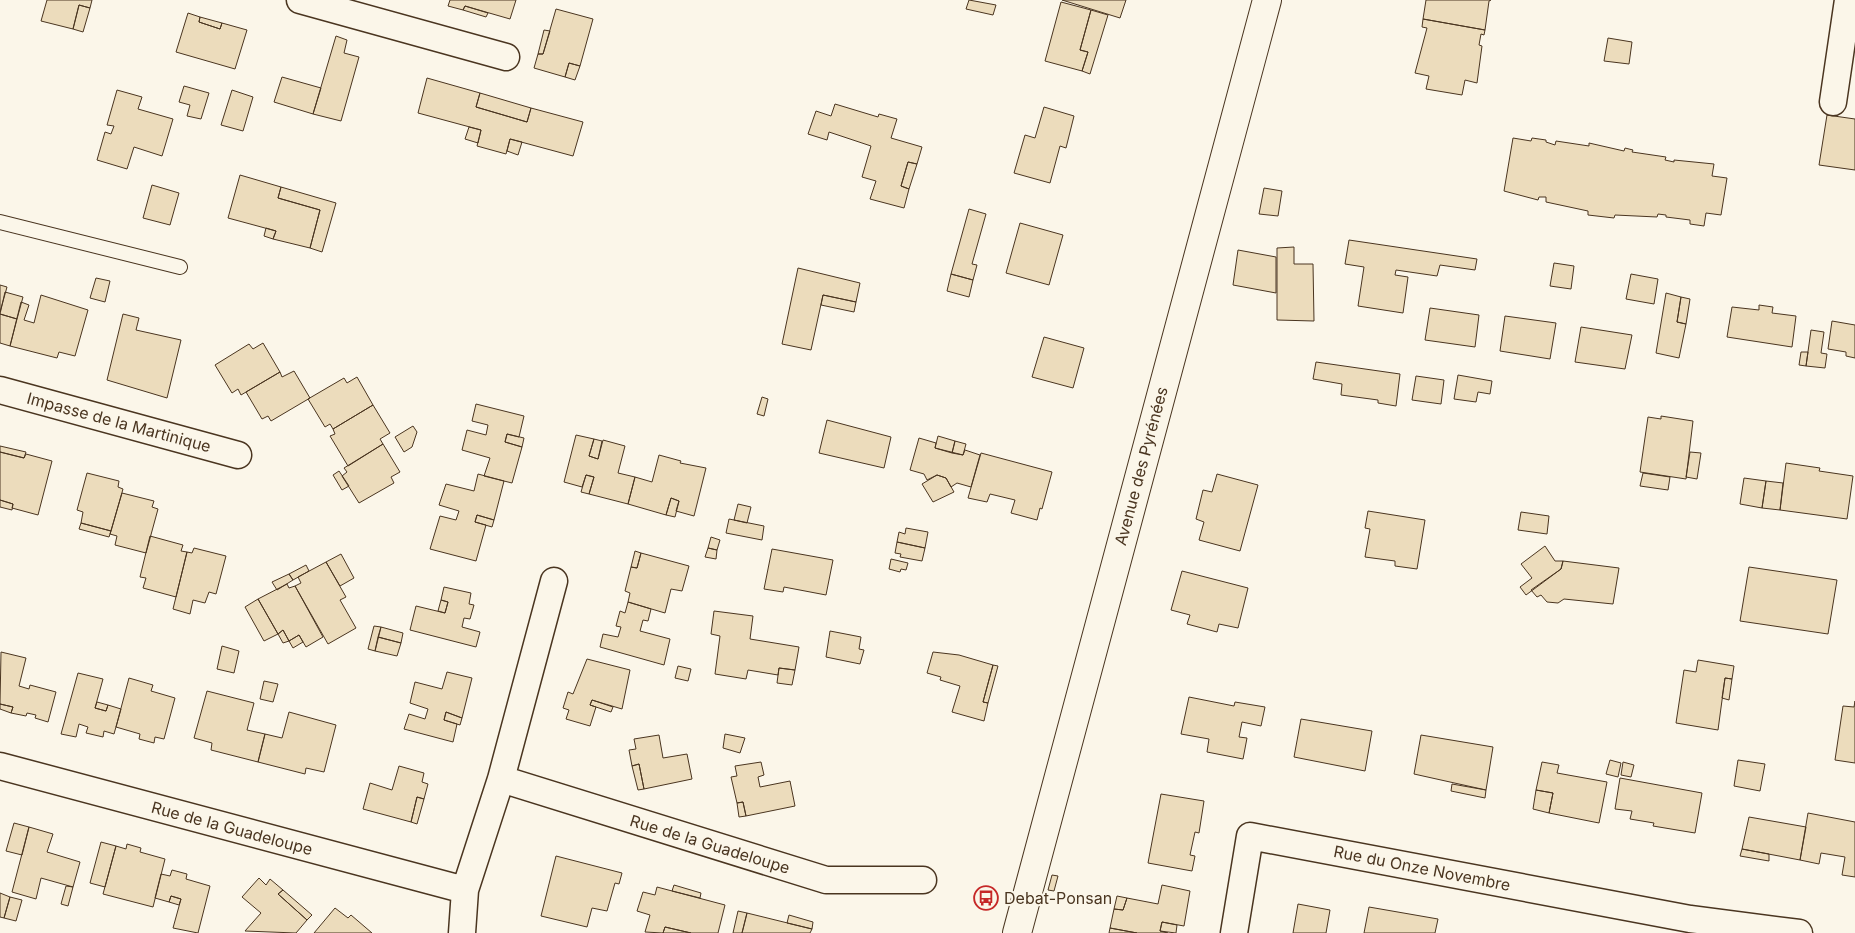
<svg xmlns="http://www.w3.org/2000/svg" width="1855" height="933" font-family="Inter,sans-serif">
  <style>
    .building { fill: #ecdcbc; stroke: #4a3520 }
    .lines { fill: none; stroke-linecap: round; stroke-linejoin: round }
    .service-casing { stroke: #4a3520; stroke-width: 16 }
    .minor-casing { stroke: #4a3520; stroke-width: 29 }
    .secondary-casing { stroke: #4a3520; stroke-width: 30 }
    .service { stroke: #fbf6e9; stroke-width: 14 }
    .minor { stroke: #fbf6e9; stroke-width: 26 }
    .secondary { stroke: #fbf6e9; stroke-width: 28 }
    .labels { text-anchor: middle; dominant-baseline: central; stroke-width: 4; stroke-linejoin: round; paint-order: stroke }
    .street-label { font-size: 16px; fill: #4a3520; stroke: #fbf6e9 }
    .poi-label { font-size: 16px; fill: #4a3520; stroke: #fbf6e9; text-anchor: start }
  </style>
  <rect width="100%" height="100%" fill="#fbf6e9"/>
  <!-- building -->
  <path class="building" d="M47 0H92L90 8 79 5 73 29 41 21Z
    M450 0H516L510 19 465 6 463 10 448 6Z
    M969 0 996 5 993 15 966 9Z
    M1062 0H1126L1120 18Z
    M1426 0H1491L1489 1 1485 30 1423 19Z
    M1061 2 1091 10 1080 50 1088 52 1082 71 1045 61Z
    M79 5 90 8 83 32 73 29Z
    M465 6 488 13 486 17 463 10Z
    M556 9 593 19 580 66 569 63 565 77 534 68 538 54H543Z
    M1091 10 1108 15 1090 74 1082 71 1088 52 1080 50Z
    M188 13 200 17 199 22 220 29 222 23 247 30 235 69 176 52Z
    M200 17 222 23 220 29 199 22Z
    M1423 19 1485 30 1484 35 1481 34 1479 45 1482 46 1477 83 1465 80 1462 95 1426 89 1429 76 1415 73 1427 28 1422 27Z
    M544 30 550 31 543 54H538Z
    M336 36 347 40 344 53 359 57 341 121 313 114Z
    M1608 38 1632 42 1629 64 1604 61Z
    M569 63 580 66 575 80 565 77Z
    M282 77 321 88 313 114 274 102Z
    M427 78 480 93 476 107 527 122 531 108 583 122 573 156 510 139 506 154 477 146 481 130 418 113Z
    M184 86 209 93 201 119 187 116 190 105 179 102Z
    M117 90 142 97 138 109 173 119 162 156 134 147 127 169 97 160 105 132 111 134 114 126 107 125Z
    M232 90 253 97 243 131 221 125Z
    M480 93 531 108 527 122 476 107Z
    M835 104 878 117 879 114 897 119 891 138 922 147 917 164 908 162 901 186 909 189 904 208 870 199 876 181 862 177 871 146 829 132 827 140 808 134 816 111 831 116Z
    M1044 107 1074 116 1066 148 1060 146 1050 183 1014 173 1025 135 1035 138Z
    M1827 115 1855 119V170L1819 165Z
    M469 127 481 130 478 143 465 139Z
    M1513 138 1531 141 1532 138 1546 140V142L1555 145 1556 141 1589 146V143L1624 151 1625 148 1633 150 1632 152 1666 157 1665 160 1674 162V160L1714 164 1712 176 1727 178 1721 215 1706 213 1704 226 1690 224V220L1666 217V215L1658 214 1657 217 1615 215 1614 218 1588 215V211L1546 202V197H1539L1538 200 1504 191Z
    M510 139 522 142 518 155 507 151Z
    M908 162 917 164 909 189 901 186Z
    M240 175 281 187 278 198 320 210 310 248 273 239 276 231 228 218Z
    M152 185 179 193 170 225 143 218Z
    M281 187 336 203 322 252 310 248 320 210 278 198Z
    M1264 188 1282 191 1278 216 1259 214Z
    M969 209 986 214 972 264 977 265 973 280 951 274Z
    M1020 223 1063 235 1049 285 1006 273Z
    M266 228 276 231 273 239 264 236Z
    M1349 240 1477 259 1475 270 1440 265 1437 276 1396 270 1395 275 1408 277 1403 313 1358 306 1364 267 1345 264Z
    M1294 247V264H1313L1314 321 1277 320V248Z
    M1238 250 1276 257V293L1233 285Z
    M1554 263 1574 266 1571 289 1550 286Z
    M798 268 860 283 856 302 823 295 811 350 782 344Z
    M951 274 973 280 969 297 947 291Z
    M1631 274 1658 279 1654 304 1626 299Z
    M96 278 110 281 105 302 90 298Z
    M0 285 7 287 0 312Z
    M5 292 23 297 17 319 0 314Z
    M1666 293 1681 297 1677 322 1686 324 1679 358 1656 353Z
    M41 295 88 310 75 356 59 352 57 358 10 346 21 302 29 305 24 320 34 323Z
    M823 295 856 302 854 312 821 305Z
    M1681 297 1690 299 1686 324 1677 322Z
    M1759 305 1773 307 1772 313 1796 316 1792 347 1727 337 1732 307 1759 310Z
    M1430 308 1479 315 1475 347 1425 340Z
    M0 314 17 319 10 346 0 343Z
    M123 314 139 318 136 330 181 340 167 398 107 380Z
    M1505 316 1556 323 1550 359 1500 351Z
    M1832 321 1855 325V358L1846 356V352L1828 349Z
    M1581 327 1632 335 1625 369 1575 362Z
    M1811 330 1824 332 1821 353 1827 354 1825 368 1806 366Z
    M1044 337 1084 348 1073 388 1032 377Z
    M263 343 280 372 241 395 238 389 232 393 215 365 249 344 253 349Z
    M1801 352H1808L1806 366 1799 365Z
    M1316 362 1400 374 1396 406 1378 403V400L1341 395 1342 384 1313 379Z
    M294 371 310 398 271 421 268 416 262 419 246 392 280 372 282 377Z
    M1458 375 1492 381 1490 394 1478 392 1476 402 1454 399Z
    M1416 376 1444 380 1441 404 1412 400Z
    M357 377 373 405 333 429 330 424 325 427 308 399 344 378 347 383Z
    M762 397 768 399 764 416 757 414Z
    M476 404 524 416 519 437 507 434 505 442 522 447 512 483 484 476 490 458 462 450 467 430 486 435 488 425 472 421Z
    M373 405 390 433 380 439 383 444 348 466 330 436 335 434 333 429Z
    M1661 416 1693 421 1686 479 1640 472 1648 417 1661 419Z
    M827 420 891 437 884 468 819 453Z
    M413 426 417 432 412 447 404 452 395 437Z
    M507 434 524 438 522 447 505 442Z
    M576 435 594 439 589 456 598 459 603 440 625 446 618 473 635 477 628 504 589 494 594 477 586 475 582 487 564 482Z
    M938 436 955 441 952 453 935 448Z
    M919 438 936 443 935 448 963 455 965 450 980 455 971 487 957 483 951 487 946 478 937 475 927 480 924 474 910 470Z
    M594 439 602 441 598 459 589 456Z
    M955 441 966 444 963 455 952 453Z
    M383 444 400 472 391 477 394 483 359 503 342 476 347 472 344 468Z
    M0 446 26 452 24 458 0 452Z
    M0 452 24 458 26 454 52 461 38 515 12 508 13 504 0 500Z
    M1690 452 1701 453 1697 479 1686 477Z
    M981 453 1052 472 1042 509 1040 508 1037 520 1011 513 1015 500 990 494 987 502 968 498Z
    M659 455 681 461 680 463 706 468 694 516 676 511 679 501 671 498 666 515 628 504 635 477 652 482Z
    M1786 463 1820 468 1819 471 1853 476 1847 519 1780 510Z
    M339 471 349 486 342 490 333 475Z
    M87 473 119 481 118 487 123 489 111 531 81 523 83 512 77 510Z
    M1643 473 1670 477 1668 490 1640 486Z
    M478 474 504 481 494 520 477 515 475 522 486 525 476 561 430 549 440 516 456 520 459 511 439 505 446 484 474 491Z
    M1217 474 1258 485 1240 551 1199 540 1204 522 1196 519 1203 490 1212 492Z
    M586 475 594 477 589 494 581 492Z
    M937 475 946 478 954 492 933 502 922 484Z
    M1744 478 1766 481 1762 508 1740 504Z
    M1766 481 1783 483 1780 510 1762 508Z
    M122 493 154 501 152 507 158 509 146 553 115 545 117 536 110 534Z
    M671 498 679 501 675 517 666 515Z
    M0 500 13 504 12 510 0 507Z
    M738 504 751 507 747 523 734 520Z
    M1368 511 1425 520 1417 569 1395 566V561L1365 557 1370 529 1365 528Z
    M1521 512 1549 516 1547 534 1518 530Z
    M477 515 494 520 492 527 475 522Z
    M729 519 764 526 762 540 726 533Z
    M81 523 111 531 109 537 79 529Z
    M906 528 928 532 925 548 897 542 899 532 905 534Z
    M150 536 183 545 181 551 187 552 176 597 143 588 146 578 140 577Z
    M711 537 720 540 717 550 708 548Z
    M897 542 925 548 922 561 900 557 901 554 895 553Z
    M1545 546 1555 561H1563L1561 569 1526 595 1520 587 1532 578 1521 564Z
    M194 548 226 556 216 594 209 592 205 603 193 600 190 614 173 609 187 552 192 553Z
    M708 548 717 550 716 559 705 557Z
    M772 549 833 560 826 595 784 587 783 592 764 589Z
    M635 551 641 553 637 568 631 567Z
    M641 553 689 566 682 591 671 589 665 613 628 602 630 593 625 591 631 567 637 568Z
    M341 554 354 578 340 586 326 562Z
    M891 559 908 563 906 570 901 569 900 572 889 569Z
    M1563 561 1619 568 1613 604 1564 599 1558 603 1547 602 1541 595 1537 597 1531 590 1561 569Z
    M326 562 346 597 340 600 356 628 328 644 295 586 301 583 298 577Z
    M306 565 309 571 293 580 289 574Z
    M1749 567 1837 580 1828 634 1740 621Z
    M1182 571 1248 588 1238 628 1219 624 1217 632 1187 624 1190 615 1171 610Z
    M289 574 293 580 277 590 272 582Z
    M287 584 289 588 295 586 323 637 306 647 299 635 289 641 283 630 278 634 258 599Z
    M444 587 471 593 469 604 474 605 470 619 464 618 462 627 480 632 476 647 410 630 416 606 445 613 448 602 441 600Z
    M258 599 278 634 264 641 245 607Z
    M441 600 448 602 445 613 438 611Z
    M628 602 651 609 648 621 643 620 640 631 670 639 664 665 600 647 603 634 618 637 621 627 616 626 620 611 625 613Z
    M714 611 753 616 750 639 799 647 795 670 779 668 778 675 748 670 746 679 715 674 720 636 711 634Z
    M374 626 381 627 375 651 368 649Z
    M381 627 403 633 401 643 378 637Z
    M283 630 289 641 283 643 278 634Z
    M830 631 861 637 859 649 864 650 860 664 826 657Z
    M299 635 303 642 293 648 289 641Z
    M378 637 401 643 397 656 375 651Z
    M222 646 239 651 234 673 217 669Z
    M1 652 26 658 19 686 29 689 30 685 56 692 48 722 35 718 36 715 27 713 26 716 11 713 13 707 0 704Z
    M933 652 959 655 993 665 983 702 988 703 984 721 952 712 960 686 940 680 941 677 927 673Z
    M587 659 630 670 622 709 592 700 590 705 596 707 590 726 566 719 569 710 563 708 568 692 573 694Z
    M1698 660 1734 666 1732 679 1725 678 1718 730 1676 723 1684 670 1696 672Z
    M993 665 998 666 988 703 983 702Z
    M678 666 691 669 688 681 675 678Z
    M779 668 795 670 792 685 777 683Z
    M447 672 472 678 462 718 446 712 444 720 457 724 453 742 404 729 409 714 425 719 428 709 410 703 415 682 442 689Z
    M78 673 103 679 95 708 106 711 108 705 121 709 114 734 104 731 103 737 86 733 88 727 79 724 76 737 61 734Z
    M129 678 153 685 151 691 175 698 164 739 155 737 154 743 139 739 140 734 116 727Z
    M1725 678 1732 679 1729 700 1722 698Z
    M264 681 278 684 273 702 260 699Z
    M207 691 254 703 247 730 265 734 258 762 211 750 212 743 194 738Z
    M1189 697 1234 706 1235 702 1265 707 1261 726 1242 722 1239 737 1247 738 1243 759 1207 752 1209 739 1181 734Z
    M592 700 613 707 611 712 590 705Z
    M1855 701V763L1835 760 1843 706 1854 707Z
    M97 702 108 705 106 711 95 708Z
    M0 704 13 707 11 713 0 709Z
    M289 712 336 725 324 772 306 768 305 774 258 762 265 734 282 738Z
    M446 712 462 718 460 725 444 720Z
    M1301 719 1372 731 1365 771 1294 757Z
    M725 734 745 738 740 753 723 748Z
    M659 735 663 758 687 754 692 779 644 789 639 764 632 766 629 750 636 749 634 739Z
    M1421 735 1493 747 1486 790 1414 774Z
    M1610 760 1621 763 1618 777 1606 774Z
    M1738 760 1765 764 1760 791 1734 786Z
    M761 762 764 775 758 777 760 787 790 781 795 806 746 816 743 802 737 803 731 777 737 776 735 766Z
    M1542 762 1559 765 1557 773 1607 782 1599 823 1549 813 1553 793 1536 790Z
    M1623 762 1634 765 1631 777 1621 775Z
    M639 764 644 789 638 790 632 766Z
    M399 766 424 773 422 782 428 784 424 799 417 797 411 822 363 809 370 783 392 790Z
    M1620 778 1702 793 1695 833 1653 826 1654 823 1630 819 1632 811 1615 809Z
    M1452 784 1486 790 1485 798 1451 791Z
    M1536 790 1553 793 1549 813 1533 809Z
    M1161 794 1204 801 1199 833 1195 832 1190 855 1195 856 1192 871 1148 863Z
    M417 797 424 799 417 824 411 822Z
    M743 802 746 816 739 817 737 803Z
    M1808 813 1855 822V877L1842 875 1845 857 1821 853 1819 864 1800 860Z
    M1749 817 1806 827 1800 860 1742 849Z
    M14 823 29 827 22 855 6 851Z
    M29 827 53 834 47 852 80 862 73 887 41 878 36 899 12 892Z
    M101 842 116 846 105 887 90 883Z
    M127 844 141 848 140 852 165 859 153 907 103 894 116 846 126 849Z
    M1742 849 1769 854V861L1740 856Z
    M556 856 622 873 619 884 615 883 607 911 592 908 587 927 541 916Z
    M172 870 187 874 186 879 210 886 198 933 173 928 181 899 171 896 169 902 155 898 161 874 170 876Z
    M1052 875 1058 876 1054 891 1048 890Z
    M259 878 266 885 270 879 283 890 278 894 307 920 296 933 245 931 261 913 242 897Z
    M674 885 701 893 700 898 672 891Z
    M1162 885 1190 891 1184 926 1162 922 1160 931 1168 933H1137L1110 928 1114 909 1123 910 1127 898 1158 904Z
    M66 886 73 887 68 906 61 904Z
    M657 887 725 905 718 933H691L665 927 663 933 645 932 650 915 637 911 643 892 655 895Z
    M283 890 312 915 307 920 278 894Z
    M0 893 10 897 4 918 0 917Z
    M171 896 181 899 179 905 169 902Z
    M1117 896 1127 898 1123 910 1114 909Z
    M10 897 22 900 16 921 4 918Z
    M1298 904 1330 910 1326 933H1293Z
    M1369 907 1438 919 1435 933H1364Z
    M335 908 348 918 351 915 372 933H314Z
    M738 911 747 913 742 933H733Z
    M747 913 812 929 810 933H742Z
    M789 915 813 922 812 929 787 923Z
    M1162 922 1177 925 1176 933 1160 931Z
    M665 927 691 933H663Z
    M1110 928 1137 933H1109Z"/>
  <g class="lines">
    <!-- service casing -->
    <g class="service-casing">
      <path id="service" d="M0 222 180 267"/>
    </g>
    <!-- minor casing -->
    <g class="minor-casing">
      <path id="minor" d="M300 0 506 57
        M1833 102 1848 0
        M0 390 238 455
        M0 766 465 890 462 933
        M501 779 826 880H923
        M465 890 501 779 554 581
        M1234 933 1250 836 1690 919 1799 933"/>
    </g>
    <!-- secondary casing -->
    <g class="secondary-casing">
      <path id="secondary" d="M1017 933 1267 0"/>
    </g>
    <!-- service -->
    <use href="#service" class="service"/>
    <!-- minor -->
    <use href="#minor" class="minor"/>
    <!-- secondary -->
    <use href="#secondary" class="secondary"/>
  </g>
  <!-- icons -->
  <defs>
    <g id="bus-ring" transform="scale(1.25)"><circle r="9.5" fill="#fbf6e9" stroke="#c62828" stroke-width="1.5"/><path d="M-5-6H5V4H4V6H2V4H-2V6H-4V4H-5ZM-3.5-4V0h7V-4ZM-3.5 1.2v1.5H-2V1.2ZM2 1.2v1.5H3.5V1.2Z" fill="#c62828"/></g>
  </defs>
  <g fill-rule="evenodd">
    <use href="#bus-ring" x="986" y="898"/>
  </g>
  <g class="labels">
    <!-- street labels -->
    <g class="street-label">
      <text transform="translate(119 422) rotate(15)">Impasse de la Martinique</text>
      <text transform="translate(1141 466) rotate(-75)">Avenue des Pyrénées</text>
      <text transform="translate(232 828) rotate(15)">Rue de la Guadeloupe</text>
      <text transform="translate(710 844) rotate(17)">Rue de la Guadeloupe</text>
      <text transform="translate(1422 868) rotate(11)">Rue du Onze Novembre</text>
    </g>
    <!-- poi labels -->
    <g class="poi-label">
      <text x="1004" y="898">Debat-Ponsan</text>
    </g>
  </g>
</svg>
